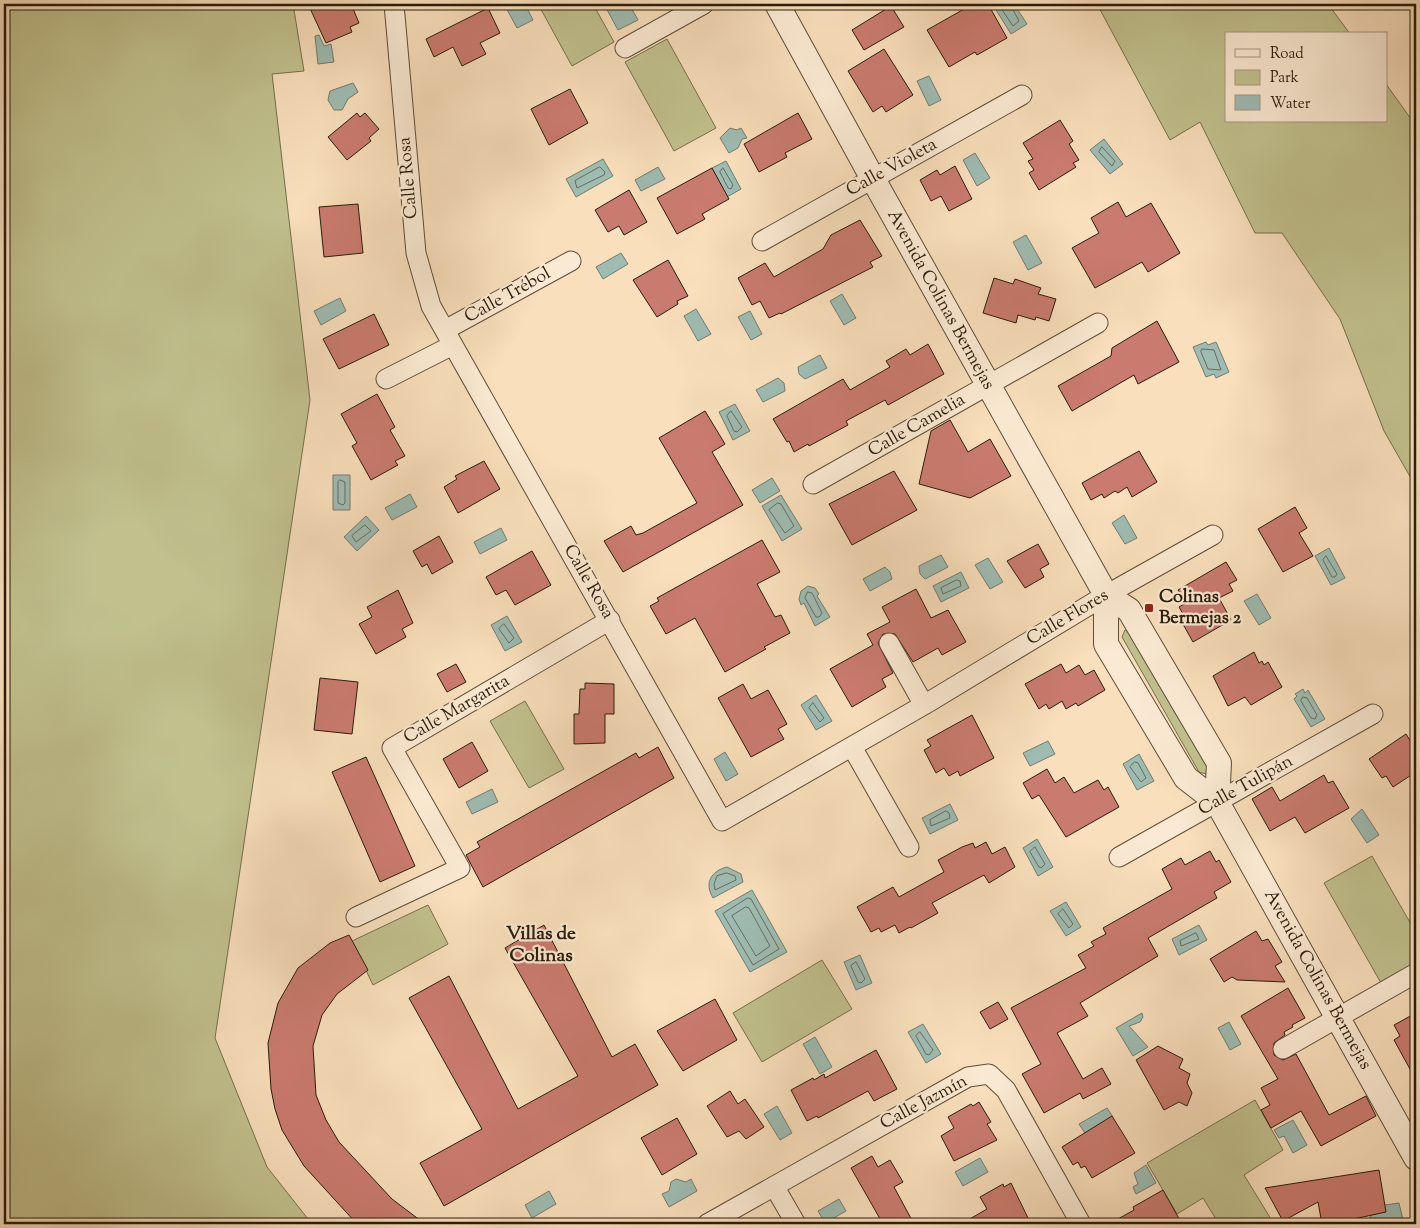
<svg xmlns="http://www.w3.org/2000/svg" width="1420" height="1228" font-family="'Sorts Mill Goudy',serif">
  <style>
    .green { fill: #c1c18e; stroke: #766e4c }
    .water { fill: #9ebcb2; stroke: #707c6f }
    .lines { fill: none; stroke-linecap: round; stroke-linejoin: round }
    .shore { stroke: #646c5e; stroke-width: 1 }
    .building { fill: #ca7b6f; stroke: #2a1c0a }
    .minor-casing { stroke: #5e4d36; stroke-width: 21 }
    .tertiary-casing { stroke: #5e4d36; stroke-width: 26 }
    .minor { stroke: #fbead3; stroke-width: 19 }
    .tertiary { stroke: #fbead3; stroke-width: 24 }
    .poi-dot { fill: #8f2418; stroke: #fbead3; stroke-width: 2 }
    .labels { text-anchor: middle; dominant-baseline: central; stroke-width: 4.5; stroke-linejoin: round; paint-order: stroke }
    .street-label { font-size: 18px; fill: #2a1c0a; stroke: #fbead3 }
    .poi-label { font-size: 18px; font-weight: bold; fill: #2a1c0a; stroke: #fbead3; text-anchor: start }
    .neighbourhood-label { font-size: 19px; font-weight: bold; fill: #2a1c0a; stroke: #fbead3 }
  </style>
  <rect width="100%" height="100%" fill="#f9dfbc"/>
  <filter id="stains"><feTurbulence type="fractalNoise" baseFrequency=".004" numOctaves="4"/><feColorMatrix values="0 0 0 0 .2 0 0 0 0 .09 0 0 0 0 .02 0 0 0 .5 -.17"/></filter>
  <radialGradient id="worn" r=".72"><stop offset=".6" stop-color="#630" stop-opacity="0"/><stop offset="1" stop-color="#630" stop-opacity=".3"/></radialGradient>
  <!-- green -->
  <path class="green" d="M4 4H293L304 71 272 74 310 400 215 1038 267 1167 312 1224H4Z
    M538 4H593L614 42 572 66Z
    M1097 4H1328L1350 34H1226V121H1386V84L1416 126V487L1384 431 1340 319 1282 233H1255L1200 122 1170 140Z
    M667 39 716 128 674 151 625 62Z
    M1125 630 1132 632 1207 767 1206 774 1199 772 1122 637Z
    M525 701 564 769 529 788 490 721Z
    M1372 856 1416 933V963L1381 983 1324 883Z
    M428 905 448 944 373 985 352 941Z
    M822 960 852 1009 762 1062 733 1013Z
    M1255 1100 1283 1150 1244 1175 1274 1224H1219L1203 1198 1177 1214 1147 1163Z"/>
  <!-- water -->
  <path class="water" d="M504 4H525L533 20 517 28Z
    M604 4H629L638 20 618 30Z
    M996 4H1014L1027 24 1011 34 993 5Z
    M319 35 324 46 331 44 334 62 318 64 315 36Z
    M929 76 941 100 929 106 917 81Z
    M353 83 358 92 348 99 342 110H334L328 100 330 91Z
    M730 128 737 130 741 128 747 138 742 139 738 148 729 153 720 138Z
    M1104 139 1123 164 1110 174 1090 150Z
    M975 153 990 178 977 186 963 160Z
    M603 159 613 176 576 197 566 179Z
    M726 161 741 189 727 197 712 168Z
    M658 167 665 179 641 191 635 180Z
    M1026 235 1042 263 1028 270 1013 242Z
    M621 253 628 264 603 279 596 267Z
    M842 294 856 318 844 325 830 301Z
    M340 298 346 311 321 325 314 311Z
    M696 309 711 334 698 341 684 316Z
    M750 311 762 334 751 340 738 317Z
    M1206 342 1208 345 1216 342 1229 372 1216 378 1214 374 1206 377 1193 347Z
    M820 355 827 368 805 379 799 374 798 367Z
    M778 378 784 383 785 391 763 402 756 390Z
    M735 404 750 431 733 440 719 412Z
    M333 475H350V510H333Z
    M772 478 780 491 760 503 752 490Z
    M410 494 417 507 392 520 385 508Z
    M781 495 802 529 782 541 762 506Z
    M1124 515 1137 538 1125 544 1112 523Z
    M366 516 379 530 357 551 344 537Z
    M501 528 507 540 480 554 474 542Z
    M1329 548 1345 578 1331 585 1315 556Z
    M941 555 948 567 925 579 920 574 919 566Z
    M988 558 1003 582 990 589 975 565Z
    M885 567 890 572 892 579 870 591 863 579Z
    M961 572 969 588 941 602 933 586Z
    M808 586 815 588 819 594 817 596 830 617 815 626 804 603 801 605 799 599 801 591Z
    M1257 594 1271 618 1259 625 1244 601Z
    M507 616 522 642 505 651 491 625Z
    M1303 689 1305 693 1308 690 1325 719 1311 727 1294 699 1297 696 1295 694Z
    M816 695 832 721 816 730 801 705Z
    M1048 741 1055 754 1030 766 1023 753Z
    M725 752 738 774 726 781 714 759Z
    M1139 754 1154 781 1137 790 1123 764Z
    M492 789 498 802 472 814 466 802Z
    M950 804 958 820 930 834 922 818Z
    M1362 809 1379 835 1367 843 1351 819Z
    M1037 839 1053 867 1038 876 1023 848Z
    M727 867 741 874 743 882 713 898C704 883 711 871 727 867Z
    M752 890 787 952 750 972 715 911Z
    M1066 902 1081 927 1066 936 1050 911Z
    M1199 925 1207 940 1179 955 1172 939Z
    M860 955 872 983 856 990 844 962Z
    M1142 1013 1143 1017 1140 1022 1129 1026 1148 1047 1133 1056 1116 1028Z
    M1229 1022 1241 1044 1230 1050 1218 1028Z
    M923 1024 941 1054 926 1063 908 1032Z
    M815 1037 832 1067 820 1074 803 1044Z
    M777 1106 792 1133 780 1140 764 1114Z
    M1107 1108 1113 1117 1085 1133 1079 1124Z
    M1293 1120 1307 1145 1293 1153 1284 1136 1279 1138 1274 1130Z
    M980 1158 988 1172 963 1186 955 1172Z
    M1146 1165 1156 1183 1136 1194 1133 1187 1138 1184 1134 1173Z
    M676 1179 686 1182 691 1179 697 1191 669 1207 662 1194 669 1191 671 1182Z
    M549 1191 556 1204 532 1218 525 1205Z
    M839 1199 846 1211 825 1223 818 1211Z
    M1399 1203 1404 1224H1368L1371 1214 1385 1205Z"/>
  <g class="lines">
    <!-- shore -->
    <path class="shore" d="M998 4 1013 26 1019 21 1010 4
      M1102 147 1115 161 1112 166 1099 152Z
      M600 167 605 172 604 175 577 188 575 181Z
      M723 168 733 185 731 189 728 188 720 172Z
      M1202 349 1214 350 1221 370 1208 369 1201 352Z
      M731 411 742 427 737 432 734 431 727 416Z
      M340 480 345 482V503L343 505 338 503V482Z
      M778 503 781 504 794 526 785 533 769 510Z
      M365 525 371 531 356 542 352 536Z
      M1326 556 1337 574 1335 577H1332L1323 560Z
      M957 580 960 581 961 586 943 594 941 588Z
      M808 592 812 593 822 613 819 617H816L805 598Z
      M504 624 514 638 509 643 499 629Z
      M1303 697 1307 698 1317 715 1315 719 1311 718 1301 701Z
      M813 703 824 718 820 722 809 708Z
      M1135 762 1138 763 1146 778 1141 782 1130 767Z
      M946 811 949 813 950 818 931 826 930 820Z
      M1035 847 1045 864 1041 868 1039 867 1030 852Z
      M727 873 735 876 736 880 715 890 714 884 717 876Z
      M748 898 751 899 779 949 753 965 723 914Z
      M746 907 749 908 770 946 756 956 732 916Z
      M1063 909 1073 924 1069 928 1058 914Z
      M1196 933 1199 939 1181 946 1180 941Z
      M856 962 865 979 861 983 858 982 851 966Z
      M920 1032 933 1050 929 1055 926 1054 916 1036Z"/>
  </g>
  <!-- building -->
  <path class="building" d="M308 4H351L359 23 350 27 352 32 326 43Z
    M973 4H988L1007 38 977 55 975 52 949 67 927 30Z
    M891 6 904 27 864 50 852 30Z
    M488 8 500 33 480 43 486 54 462 66 453 47 434 57 426 39Z
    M884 49 913 95 886 112 882 106 873 112 848 71Z
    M570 89 588 123 549 145 531 109Z
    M357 113 360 117 365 113 379 129 369 138 371 141 347 160 328 137Z
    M798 113 812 139 785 153 787 157 759 172 744 144Z
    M1060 120 1073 141 1069 144 1079 160 1073 163 1076 167 1039 190 1029 173 1034 170 1028 161 1033 159 1023 143Z
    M955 166 972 199 949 211 941 196 931 201 920 180 937 170 940 175Z
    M712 168 729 199 702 214 705 219 677 234 657 198Z
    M629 190 647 222 624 235 619 226 608 232 595 210Z
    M1118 202 1126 217 1151 203 1180 253 1148 272 1142 262 1095 288 1072 248 1099 233 1091 218Z
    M358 204 363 253 324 257 319 207Z
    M860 220 882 256 870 262 873 267 781 314 780 313 769 318 760 301 752 305 738 278 765 263 774 277 823 249 831 235Z
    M668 260 688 296 677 301 678 304 657 317 633 280Z
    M994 278 1013 284 1015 279 1041 288 1038 294 1056 299 1049 321 1036 317 1035 320 1018 315 1016 323 983 313Z
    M374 314 389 345 339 369 323 339Z
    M1157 321 1179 362 1138 384 1134 375 1072 411 1058 386 1111 356 1112 348Z
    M928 344 944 374 888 405 885 400 846 421 848 425 809 446 808 444 794 452 789 441 787 442 773 419 843 379 850 390 890 367 886 361 906 349 910 355Z
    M377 394 395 427 390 430 405 456 395 461 398 465 371 480 352 446 357 443 341 414Z
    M705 411 725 444 712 452 743 505 623 572 604 541 631 526 636 535 643 533 697 503 659 438Z
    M950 420 968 452 990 439 1011 476 970 498 919 484 931 431Z
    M1139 451 1157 482 1132 497 1127 487 1118 493 1115 491 1104 498 1102 494 1091 500 1082 483Z
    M484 461 500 489 458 513 444 487 457 479 455 476Z
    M894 471 917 510 852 545 829 504Z
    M1295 507 1307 528 1299 533 1313 556 1283 572 1258 529Z
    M439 536 453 562 432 574 427 564 422 567 413 551Z
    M762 540 780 572 757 584 775 617 781 615 790 633 764 647 766 649 725 672 695 618 666 634 650 606 659 601 657 598Z
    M1038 544 1049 564 1040 569 1044 577 1025 588 1007 561Z
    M532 551 551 585 515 605 506 590 496 595 486 577Z
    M1226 562 1237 580 1229 584 1233 591 1219 598 1231 620 1193 642 1179 617 1183 614 1179 607 1186 603 1178 590Z
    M916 589 931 618 948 610 966 642 942 655 938 648 913 662 895 634H883L878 643 893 673 882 679 886 687 852 707 830 669 873 645 867 634 890 622 882 607Z
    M398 590 413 623 402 629 406 637 376 654 359 624 372 617 367 607Z
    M1254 652 1259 663 1262 661 1264 665 1268 662 1282 687 1251 705 1245 697 1228 706 1213 676Z
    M456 664 466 682 447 692 437 674Z
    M1061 664 1066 673 1079 665 1085 675 1094 670 1105 690 1078 706 1076 703 1066 709 1062 701 1049 709 1046 704 1039 709 1025 684Z
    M320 678 358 682 352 734 314 730Z
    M585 683 614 684V714H605V743L574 744V714H579L580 689H585Z
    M743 684 751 699 768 690 787 724 778 729 784 739 751 757 718 698Z
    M972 715 994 758 960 776 958 771 949 776 944 768 936 773 924 750 931 746 927 740Z
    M1406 734 1416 750V772L1393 787 1386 776 1382 778 1369 759Z
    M472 742 488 771 459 788 443 759Z
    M658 747 674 778 483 887 466 855 480 847 477 842 636 753 639 758Z
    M366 757 415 866 380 882 332 772Z
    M1047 769 1055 783 1064 777 1074 793 1098 780 1104 790 1108 787 1119 807 1066 837 1039 795 1032 799 1023 783Z
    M1324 775 1328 783 1333 781 1349 808 1305 833 1295 817 1270 831 1252 799 1272 787 1280 801Z
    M986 842 992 854 1005 847 1015 867 989 883 984 875 932 903 938 913 911 928 910 927 899 933 895 925 881 932 879 928 871 932 857 907 893 887 899 897 944 872 938 860 962 847 973 843 975 848Z
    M1210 851 1216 862 1219 860 1231 882 1214 892 1217 898 1148 938 1158 956 1080 1003 1088 1016 1057 1033 1083 1079 1102 1068 1111 1084 1083 1099 1080 1093 1044 1113 1022 1074 1041 1064 1011 1008 1086 968 1078 955 1094 946 1091 942 1106 934 1103 928 1172 889 1162 869 1181 858 1185 865Z
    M544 925 612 1057 635 1044 658 1085 444 1206 420 1163 482 1129 409 998 449 976 518 1109 578 1076 505 948Z
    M1256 931 1262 941 1268 939 1282 962 1275 966 1285 982 1237 980 1232 977 1224 982 1210 959Z
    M349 935 368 970 337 994 322 1015 313 1046 316 1095 326 1120 339 1142 392 1199 425 1224H357L304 1166 282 1130 275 1109 271 1089 268 1043 278 1003 298 968 330 943Z
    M1288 988 1305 1018 1292 1025 1293 1027 1284 1032 1285 1035 1274 1043V1055L1283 1060 1296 1054 1329 1115 1366 1096 1376 1116 1321 1146 1301 1111 1271 1128 1261 1110 1270 1105 1261 1088 1278 1079 1241 1016Z
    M715 999 737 1040 683 1071 657 1031Z
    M998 1002 1008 1019 990 1029 980 1012Z
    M1416 1013V1080L1394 1040 1400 1036 1394 1025Z
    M1158 1046 1183 1059 1179 1068 1190 1074 1187 1083 1192 1093 1187 1106 1179 1102 1164 1110 1136 1060Z
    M876 1050 897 1089 874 1101 868 1091 818 1118 817 1116 807 1121 791 1090 813 1078 814 1080 824 1074 825 1078Z
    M730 1091 738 1104 745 1099 764 1127 746 1139 739 1131 727 1137 707 1106Z
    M979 1102 991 1122 987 1124 997 1140 954 1161 941 1136 954 1128 948 1117 971 1104 973 1106Z
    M1112 1116 1135 1153 1092 1178 1085 1166 1081 1168 1078 1162 1073 1165 1062 1147Z
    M677 1118 697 1154 662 1175 641 1138Z
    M872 1156 878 1167 890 1160 903 1182 894 1187 914 1224H883L851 1168Z
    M1379 1170 1386 1212 1349 1220V1224H1322L1318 1202 1283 1221 1265 1188Z
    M1011 1183 1028 1218 1017 1224H961L987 1209 980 1197 1003 1184 1004 1187Z
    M1163 1190 1182 1224H1109L1134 1210 1133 1207Z"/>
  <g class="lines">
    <!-- minor casing -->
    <g class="minor-casing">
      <path id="minor" d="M394 4 416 253 431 306 722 821 924 705 1106 595 1213 535
        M625 48 704 4
        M762 241 1022 95
        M445 330 571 261
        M386 379 453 345
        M813 484 1098 323
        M889 643 924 705
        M852 747 909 847
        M1119 857 1373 714
        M356 917 460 868 392 748 610 620
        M1283 1049 1416 973
        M774 1186 796 1224
        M707 1224 968 1077 989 1074 1006 1090 1081 1224"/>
    </g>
    <!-- tertiary casing -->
    <g class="tertiary-casing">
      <path id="tertiary" d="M777 4 873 179 1106 595 1129 610 1219 763 1217 802
        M1106 595V644L1186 778 1217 802 1416 1158"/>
    </g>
    <!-- minor -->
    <use href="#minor" class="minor"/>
    <!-- tertiary -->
    <use href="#tertiary" class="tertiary"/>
  </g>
  <!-- markers -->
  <rect class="poi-dot" x="1144" y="603" width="10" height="10" rx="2.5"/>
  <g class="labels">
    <!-- street labels -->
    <g class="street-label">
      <text transform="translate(892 168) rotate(-29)">Calle Violeta</text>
      <text transform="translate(409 178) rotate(-95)">Calle Rosa</text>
      <text transform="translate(508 296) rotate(-29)">Calle Trébol</text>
      <text transform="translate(940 300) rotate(61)">Avenida Colinas Bermejas</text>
      <text transform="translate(917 426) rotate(-30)">Calle Camelia</text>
      <text transform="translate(588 582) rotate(60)">Calle Rosa</text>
      <text transform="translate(1068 618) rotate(-31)">Calle Flores</text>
      <text transform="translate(457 710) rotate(-30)">Calle Margarita</text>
      <text transform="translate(1246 786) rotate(-29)">Calle Tulipán</text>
      <text transform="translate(1317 980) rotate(61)">Avenida Colinas Bermejas</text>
      <text transform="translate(924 1103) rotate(-28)">Calle Jazmín</text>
    </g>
    <!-- poi labels -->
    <g class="poi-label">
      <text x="1159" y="598">Colinas<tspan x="1159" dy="21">Bermejas 2</tspan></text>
    </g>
    <!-- neighbourhood labels -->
    <g class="neighbourhood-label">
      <text x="541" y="934">Villas de<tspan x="541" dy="22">Colinas</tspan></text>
    </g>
  </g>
  <!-- margin -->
  <rect width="1420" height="1228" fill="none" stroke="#f9dfbc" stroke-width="20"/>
  <rect x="5" y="5" width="1410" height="1218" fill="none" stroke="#2a1c0a" stroke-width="2.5"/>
  <rect x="10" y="10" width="1400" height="1208" fill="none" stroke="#2a1c0a"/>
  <!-- legend -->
  <rect x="1225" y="32" width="162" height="90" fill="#fbead3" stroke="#a79883"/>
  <rect x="1235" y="49" width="25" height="8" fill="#fbead3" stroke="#a79883"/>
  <text x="1270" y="58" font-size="15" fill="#2a1c0a">Road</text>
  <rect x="1235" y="70" width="25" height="15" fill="#c1c18e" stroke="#a79883"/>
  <text x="1270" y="82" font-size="15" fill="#2a1c0a">Park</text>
  <rect x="1235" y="95" width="25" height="15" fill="#9ebcb2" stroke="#a79883"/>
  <text x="1270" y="108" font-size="15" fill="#2a1c0a">Water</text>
  <rect width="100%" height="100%" filter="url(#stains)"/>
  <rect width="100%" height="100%" fill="url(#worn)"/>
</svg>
